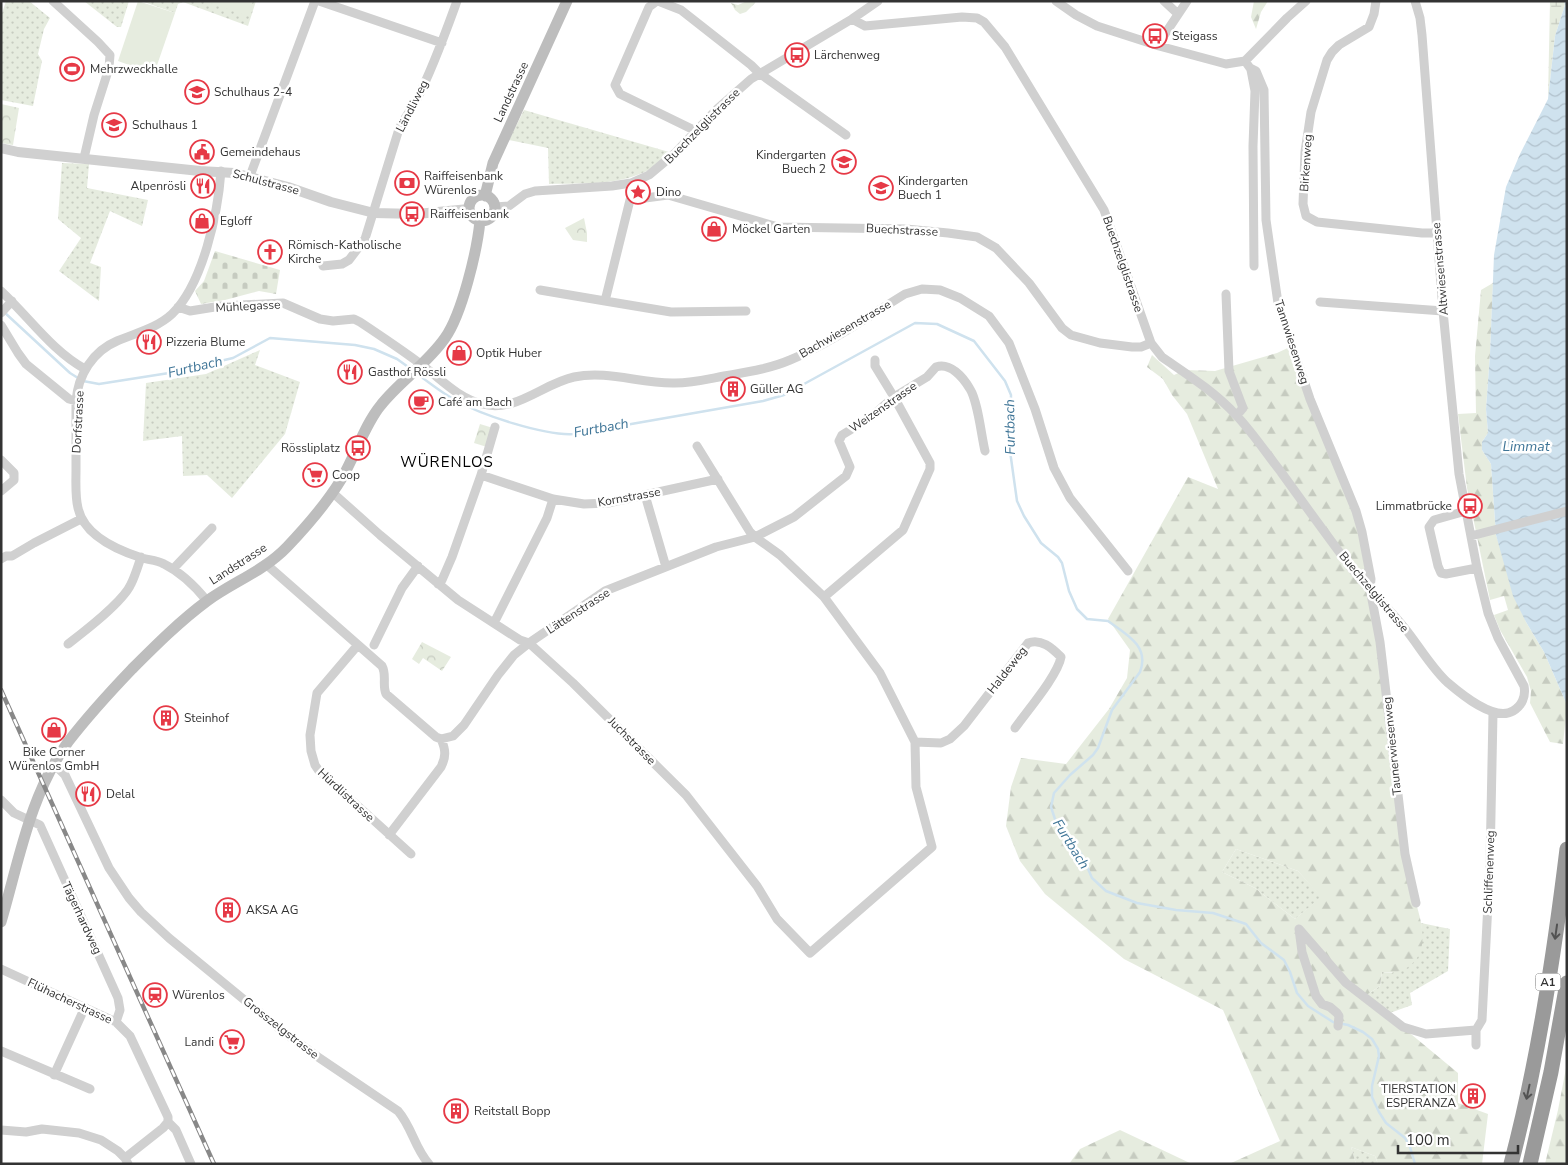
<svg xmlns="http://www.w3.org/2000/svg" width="1568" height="1165" font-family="'Nunito Sans',sans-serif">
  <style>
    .grass { fill: url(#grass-dots) }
    .forest { fill: url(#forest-firs); fill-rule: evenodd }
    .wetland { fill: url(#wetland-marsh) }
    .cemetery { fill: url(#cemetery-stones) }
    .park { fill: url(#park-crowns) }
    .pitch { fill: #e6ecdf }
    .water { fill: url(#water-waves) }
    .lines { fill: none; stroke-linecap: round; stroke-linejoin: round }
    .stream { stroke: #cfe2ee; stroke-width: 2.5 }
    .minor { stroke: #d0d0d0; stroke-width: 9 }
    .tertiary { stroke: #d0d0d0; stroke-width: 10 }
    .secondary { stroke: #bdbdbd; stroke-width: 11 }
    .motorway { stroke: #9a9a9a; stroke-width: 15 }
    .rail-casing { stroke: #888; stroke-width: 4.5 }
    .rail { stroke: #fff; stroke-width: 2.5; stroke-dasharray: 8; stroke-linecap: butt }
    .oneway { stroke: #525252 }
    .labels { text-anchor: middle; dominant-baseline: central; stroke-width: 5; stroke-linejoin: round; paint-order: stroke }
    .shield { fill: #fff; stroke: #707070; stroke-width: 1 }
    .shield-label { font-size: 11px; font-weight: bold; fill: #333 }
    .poi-label { font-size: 12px; fill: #333; stroke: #fff; text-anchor: start }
    .street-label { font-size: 12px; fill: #333; stroke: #fff }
    .water-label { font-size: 14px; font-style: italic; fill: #3f7597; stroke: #fff }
    .quarter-label { font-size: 15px; letter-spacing: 1px; fill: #000; stroke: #fff }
  </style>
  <defs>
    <pattern id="grass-dots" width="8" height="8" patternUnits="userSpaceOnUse" patternTransform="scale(1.25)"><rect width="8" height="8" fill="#e6ecdf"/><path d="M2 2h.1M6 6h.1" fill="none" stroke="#c6cbc0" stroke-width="1.8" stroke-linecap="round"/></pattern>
    <pattern id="forest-firs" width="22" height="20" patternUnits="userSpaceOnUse" patternTransform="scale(1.25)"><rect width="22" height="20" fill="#e6ecdf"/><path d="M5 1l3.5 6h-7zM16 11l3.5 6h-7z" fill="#c6cbc0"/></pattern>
    <pattern id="wetland-marsh" width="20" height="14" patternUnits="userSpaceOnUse" patternTransform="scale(1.25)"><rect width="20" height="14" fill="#e6ecdf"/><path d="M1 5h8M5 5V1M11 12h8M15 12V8" fill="none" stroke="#c6cbc0"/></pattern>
    <pattern id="cemetery-stones" width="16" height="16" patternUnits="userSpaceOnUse" patternTransform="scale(1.25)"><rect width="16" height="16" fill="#e6ecdf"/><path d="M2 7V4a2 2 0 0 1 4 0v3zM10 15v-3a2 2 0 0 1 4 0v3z" fill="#c6cbc0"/></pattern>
    <pattern id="park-crowns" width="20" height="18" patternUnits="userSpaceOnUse" patternTransform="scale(1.25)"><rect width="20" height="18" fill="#e6ecdf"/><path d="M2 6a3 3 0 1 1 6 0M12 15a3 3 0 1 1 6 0" fill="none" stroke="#c6cbc0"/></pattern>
    <pattern id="water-waves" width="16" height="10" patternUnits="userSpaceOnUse" patternTransform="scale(1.25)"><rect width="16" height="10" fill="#cfe2ee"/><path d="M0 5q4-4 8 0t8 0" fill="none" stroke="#b2c2cd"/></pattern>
  </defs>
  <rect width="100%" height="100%" fill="#fff"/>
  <!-- grass -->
  <path class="grass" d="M6 1H29L50 18 44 29 38 54 42 61 33 106 1 100V16Z
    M84 1H129L121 27H117Z
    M141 1H256L248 26 183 2 178 4 175 13Z
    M524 110 669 152C664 157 658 164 652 168 622 186 584 183 549 184L548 148 509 140Z
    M62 163 89 164 87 188 148 200 142 226 110 211 90 263 101 267 99 301 59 271 81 238 58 219Z
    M260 350 255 365 300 382 285 434 232 498 207 475 183 476 182 436 143 441 146 383 206 374Z
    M1236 849 1298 871 1322 897 1295 919 1255 888 1222 872Z
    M1421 923 1450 929 1448 971 1410 993 1412 1005 1387 1014 1365 996 1380 986 1382 972 1392 973 1422 937Z
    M1351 1147 1375 1156 1378 1164H1356Z"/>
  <!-- forest -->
  <path class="forest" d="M1254 1H1268L1261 12 1256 29 1251 17Z
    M1493 283 1490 354 1486 409 1488 433 1482 442V450L1491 464 1496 535 1526 622 1544 652 1567 705 1563 744 1550 742 1530 703 1531 691 1527 677 1500 630 1494 615 1508 610 1504 596 1490 600 1467 488 1458 414 1476 413 1475 356 1481 290Z
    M1292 346 1362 532 1416 903C1422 924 1430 952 1408 967 1400 973 1392 973 1382 972L1380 986 1365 996 1458 1073V1103L1488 1114 1482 1164H1378L1375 1156 1351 1147 1356 1164H1229L1280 1141 1223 1010 1124 959 1045 894 1020 861 1006 826 1011 787 1021 758 1066 764 1109 709 1127 678 1130 650 1108 619 1188 477 1218 489 1187 414 1172 395 1163 379 1147 367 1152 355 1174 375 1185 370 1215 371 1277 353ZM1236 849 1298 871 1321 897 1295 919 1255 888 1222 872Z
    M1567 1063V1164H1545L1558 1110Z
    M1120 1130 1192 1164H1069L1080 1149Z"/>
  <!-- wetland -->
  <path class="wetland" d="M1550 1H1564L1565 5 1555 36 1548 99Z"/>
  <!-- cemetery -->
  <path class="cemetery" d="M215 251 280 270 276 294 259 291 225 300 201 304 195 291 204 281Z"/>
  <!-- park -->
  <path class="park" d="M747 1H756L755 3 746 12 740 14 735 10 731 3 738 5Z
    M1 104 19 108 13 145 1 143Z
    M584 218 587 233V242L573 240 565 228Z
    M480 424 493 428 487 447 474 443Z
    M422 642 451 657 442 671 423 658 419 664 412 659Z"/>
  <!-- pitch -->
  <path class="pitch" d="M138 1 175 13 154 74 118 61Z
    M204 1H253L248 16Z"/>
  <!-- water -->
  <path class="water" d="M1564 1H1567V705L1544 652 1526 622 1513 596 1496 535 1491 464 1482 450V442L1488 433 1486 409 1490 354 1494 255 1506 187 1520 154 1548 99 1555 36 1565 5Z"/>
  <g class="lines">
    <!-- stream -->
    <path class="stream" d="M4 312 70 373 78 378
      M417 374C430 383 442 393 455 400 481 415 545 436 574 434L763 401 784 395 915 323 937 324 974 341 1005 381 1011 395 1010 451 1017 501 1024 516 1041 543 1058 557 1062 563 1069 591 1077 609 1087 619 1108 621C1126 634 1150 646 1140 672L1112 710 1098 748 1093 755 1070 775 1054 793 1051 807 1057 825 1082 855 1092 878 1106 891 1137 903 1176 910 1213 913 1246 924 1261 943 1284 960 1290 972 1297 993 1308 1006 1333 1022 1348 1025 1363 1032 1372 1039 1378 1049 1379 1056 1372 1086V1097L1379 1112 1386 1123 1405 1138 1410 1147 1415 1164
      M83 381 99 384 169 373 233 358 270 338 355 345 374 349 397 359 411 369"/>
    <!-- minor -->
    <path class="minor" d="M53 1 98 42 110 55 109 68 94 115 84 158
      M319 1 442 43
      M657 1 649 7 615 85 620 94 696 131
      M658 1 681 10 751 65 759 73 846 135
      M1056 1 1076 15 1097 26 1159 46 1226 64 1245 61 1287 18 1306 1
      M1164 1 1178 14
      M1376 1 1374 14 1369 27 1339 45 1332 52 1327 60 1311 112 1305 152 1303 204 1306 216 1317 222 1422 233H1437
      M852 19 865 26 962 17 977 18 984 22 1005 47 1104 210 1151 343 1162 357C1188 375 1215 392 1236 415 1253 433 1266 453 1281 472 1304 504 1328 537 1352 569 1368 589 1387 606 1403 626 1418 644 1430 666 1447 682 1461 694 1494 722 1513 711 1522 706 1526 696 1524 686L1498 638 1488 613 1477 568 1459 474 1443 311 1422 35 1420 18 1415 1
      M1159 46 1163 37 1187 1
      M1245 61 1250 68 1256 71 1264 90 1266 220 1278 303 1310 399 1356 511 1362 532 1371 579 1370 589 1380 642 1405 854 1416 903
      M1251 70 1255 91 1253 146 1254 266
      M250 176 315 1
      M630 200 668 195 778 227 906 229 948 233 977 237 996 248 1029 283 1062 328 1071 335 1100 343 1132 347H1141L1151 343
      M495 207 509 206 525 194 535 191 612 186 631 183 649 175 674 154 717 109 751 79 852 19 878 1
      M323 266 342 264 349 260 365 239 399 129C404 118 412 109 417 99 433 68 445 34 457 1
      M540 290 605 301 630 200
      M1 291C29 317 52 351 85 369
      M1226 294 1229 371 1243 408 1237 415
      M605 301 671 312 746 311
      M1320 302 1443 311
      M178 307 190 311 221 306 283 303 320 319 333 321 354 319 360 322C381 336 402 350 422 365 441 379 458 398 482 404 516 413 542 384 574 377 608 370 641 384 675 383 692 383 708 379 724 376 747 372 769 369 790 360 829 344 869 316 905 294L922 289 940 290 960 298 989 316 1009 343 1035 409 1054 468 1070 498 1128 571
      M1 313 12 301
      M1 325 18 353 26 364 69 399 76 401
      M697 446 750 532 755 537 794 517 846 476 850 467 839 441 842 435 870 418 894 397 927 377 936 367C950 362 963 377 970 389 978 402 981 434 985 451
      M1 460 14 473V480L1 491
      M481 475 495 427
      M645 495 666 567
      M1466 511 1434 520 1429 527 1438 566 1441 573 1446 574 1477 568
      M1471 536 1567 511
      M1 559 6 556H12L34 543 81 519
      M267 565 382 666C387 675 382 685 386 694L436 737 441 739 453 736 464 725 498 675 514 655 529 643 605 591 716 547 755 537 780 555 824 597 880 673 915 742 916 787 932 847 810 953 777 919 757 886 686 795 573 683 529 643 520 640 458 600 380 535 333 493
      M173 569 212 528
      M438 584 442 580 452 557 481 475 553 499 584 504 608 503 718 479
      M824 597 903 530 930 469V463L894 397 875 366V360
      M207 601C195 586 182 573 164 564 157 560 149 560 142 558 117 550 84 536 78 508 75 496 76 482 76 470 76 447 76 424 76 401 78 375 93 351 117 341 136 333 157 328 172 314 203 284 218 213 221 171
      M494 623 547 518 553 499
      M68 644C85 631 123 602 131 584 135 576 138 566 141 557
      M374 645 402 588 418 566
      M357 646 317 693 310 735 311 751 315 765 319 771 411 854
      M915 742 941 743 950 739 964 726 1028 643C1041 638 1052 648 1061 657 1058 675 1027 711 1015 728
      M54 764 65 775 109 868 129 898 141 912 169 938 281 1030 315 1055 398 1111C412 1127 415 1149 429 1164
      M1 800 14 813 40 825 118 998 120 1010 116 1022
      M389 835 441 767C446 757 446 750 441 739
      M1299 929 1346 983 1403 1027 1426 1034 1476 1030
      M1299 929 1302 952 1316 996 1322 1004 1330 1007 1337 1013 1339 1016 1338 1026
      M1 969 116 1022 130 1036 168 1117V1122
      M1476 1045V1030L1482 1020 1490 864 1493 713
      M1 1051 90 1089
      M54 1075 85 1007
      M168 1122 176 1130 191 1164
      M1 1130 26 1132 42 1129 79 1133 101 1140 118 1151 125 1158 128 1164
      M125 1158 163 1128 168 1122"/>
    <!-- tertiary -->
    <path class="tertiary" d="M1 148 18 152 200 171 234 173 288 187 331 202 374 213 417 214 469 209"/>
    <!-- secondary -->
    <path class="secondary" d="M469 208a13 13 0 1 1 26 0a13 13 0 1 1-26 0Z
      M485 196 493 163 567 1
      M1 922C19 861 30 794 68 742 88 716 110 692 132 669 156 645 180 621 207 601 233 582 264 571 287 547 307 526 327 503 342 478 355 456 365 424 381 405 400 381 427 364 445 338 462 314 477 251 480 221"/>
    <!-- motorway -->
    <path class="motorway" d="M1511 1164C1538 1061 1554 955 1567 849
      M1530 1164 1551 1072 1567 983"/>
    <!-- rail casing -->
    <g class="rail-casing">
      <path id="rail" d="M1 690 214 1164"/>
    </g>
    <!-- rail -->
    <use href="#rail" class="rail"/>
  </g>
  <!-- one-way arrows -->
  <defs><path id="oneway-shaft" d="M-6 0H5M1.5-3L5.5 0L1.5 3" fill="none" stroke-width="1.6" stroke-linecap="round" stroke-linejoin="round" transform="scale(1.25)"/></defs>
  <g class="oneway">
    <use href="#oneway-shaft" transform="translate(1556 932) rotate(98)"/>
    <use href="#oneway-shaft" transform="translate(1528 1092) rotate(102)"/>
  </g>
  <!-- icons -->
  <defs>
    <g id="bus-ring" transform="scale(1.25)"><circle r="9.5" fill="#fff" stroke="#e63946" stroke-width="1.5"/><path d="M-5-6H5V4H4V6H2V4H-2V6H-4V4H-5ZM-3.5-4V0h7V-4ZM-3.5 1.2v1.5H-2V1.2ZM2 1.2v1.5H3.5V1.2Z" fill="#e63946"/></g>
    <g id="stadium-ring" transform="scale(1.25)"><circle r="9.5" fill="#fff" stroke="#e63946" stroke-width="1.5"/><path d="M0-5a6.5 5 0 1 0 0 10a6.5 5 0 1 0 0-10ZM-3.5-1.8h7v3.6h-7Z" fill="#e63946"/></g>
    <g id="school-ring" transform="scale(1.25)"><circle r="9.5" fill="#fff" stroke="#e63946" stroke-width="1.5"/><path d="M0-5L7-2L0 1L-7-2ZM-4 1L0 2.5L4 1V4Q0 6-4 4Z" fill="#e63946"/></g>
    <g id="civic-ring" transform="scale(1.25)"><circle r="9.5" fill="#fff" stroke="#e63946" stroke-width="1.5"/><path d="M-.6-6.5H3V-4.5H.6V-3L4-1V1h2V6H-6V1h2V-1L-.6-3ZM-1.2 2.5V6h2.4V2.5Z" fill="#e63946"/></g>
    <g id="bank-ring" transform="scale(1.25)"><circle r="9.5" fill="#fff" stroke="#e63946" stroke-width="1.5"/><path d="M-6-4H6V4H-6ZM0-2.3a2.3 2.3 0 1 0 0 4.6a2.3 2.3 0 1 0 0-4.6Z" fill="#e63946"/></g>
    <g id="restaurant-ring" transform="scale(1.25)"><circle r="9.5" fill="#fff" stroke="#e63946" stroke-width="1.5"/><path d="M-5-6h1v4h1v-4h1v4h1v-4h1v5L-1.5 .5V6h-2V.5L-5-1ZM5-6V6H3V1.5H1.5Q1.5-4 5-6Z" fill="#e63946"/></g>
    <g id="sight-ring" transform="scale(1.25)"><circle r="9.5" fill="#fff" stroke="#e63946" stroke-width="1.5"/><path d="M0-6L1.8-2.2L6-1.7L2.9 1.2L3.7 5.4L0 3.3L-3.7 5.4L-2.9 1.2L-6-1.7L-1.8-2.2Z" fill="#e63946"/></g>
    <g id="shop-ring" transform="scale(1.25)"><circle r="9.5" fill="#fff" stroke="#e63946" stroke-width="1.5"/><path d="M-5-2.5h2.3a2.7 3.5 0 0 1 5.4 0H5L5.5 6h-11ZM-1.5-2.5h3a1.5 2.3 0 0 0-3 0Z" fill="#e63946"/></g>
    <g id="church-ring" transform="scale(1.25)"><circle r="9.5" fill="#fff" stroke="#e63946" stroke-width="1.5"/><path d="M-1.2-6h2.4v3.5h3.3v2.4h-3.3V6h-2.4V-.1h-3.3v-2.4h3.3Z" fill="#e63946"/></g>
    <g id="building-ring" transform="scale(1.25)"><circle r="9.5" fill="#fff" stroke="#e63946" stroke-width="1.5"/><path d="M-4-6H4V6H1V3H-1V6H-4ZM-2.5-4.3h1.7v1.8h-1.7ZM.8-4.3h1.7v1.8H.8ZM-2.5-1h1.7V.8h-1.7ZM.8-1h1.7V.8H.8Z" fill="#e63946"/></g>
    <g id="cafe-ring" transform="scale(1.25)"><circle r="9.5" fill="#fff" stroke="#e63946" stroke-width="1.5"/><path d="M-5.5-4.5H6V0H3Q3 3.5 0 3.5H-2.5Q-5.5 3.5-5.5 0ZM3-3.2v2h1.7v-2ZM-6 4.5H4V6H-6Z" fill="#e63946"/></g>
    <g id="supermarket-ring" transform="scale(1.25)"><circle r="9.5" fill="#fff" stroke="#e63946" stroke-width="1.5"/><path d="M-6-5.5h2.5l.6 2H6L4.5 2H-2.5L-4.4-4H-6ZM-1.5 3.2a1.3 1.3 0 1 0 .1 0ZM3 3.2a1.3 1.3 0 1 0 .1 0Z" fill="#e63946"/></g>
    <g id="station-ring" transform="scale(1.25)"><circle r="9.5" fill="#fff" stroke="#e63946" stroke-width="1.5"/><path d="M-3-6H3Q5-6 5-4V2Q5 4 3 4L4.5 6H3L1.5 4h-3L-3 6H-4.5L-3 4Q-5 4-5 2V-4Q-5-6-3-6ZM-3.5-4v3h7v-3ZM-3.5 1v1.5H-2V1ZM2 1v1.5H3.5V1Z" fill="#e63946"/></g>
  </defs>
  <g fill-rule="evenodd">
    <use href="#bus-ring" x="1155" y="36"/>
    <use href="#bus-ring" x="797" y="55"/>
    <use href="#stadium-ring" x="72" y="69"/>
    <use href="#school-ring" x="197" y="92"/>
    <use href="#school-ring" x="114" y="125"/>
    <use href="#civic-ring" x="202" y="152"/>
    <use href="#school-ring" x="844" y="162"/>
    <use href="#bank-ring" x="407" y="183"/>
    <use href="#restaurant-ring" x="203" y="186"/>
    <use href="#school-ring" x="881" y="188"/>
    <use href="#sight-ring" x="638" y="192"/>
    <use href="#bus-ring" x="412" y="214"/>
    <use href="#shop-ring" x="202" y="221"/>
    <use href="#shop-ring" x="714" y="229"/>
    <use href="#church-ring" x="270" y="252"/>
    <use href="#restaurant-ring" x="149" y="342"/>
    <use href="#shop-ring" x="459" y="353"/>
    <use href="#restaurant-ring" x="350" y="372"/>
    <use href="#building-ring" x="733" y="389"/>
    <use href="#cafe-ring" x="421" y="402"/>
    <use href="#bus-ring" x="358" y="448"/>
    <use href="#supermarket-ring" x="315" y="475"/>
    <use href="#bus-ring" x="1470" y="506"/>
    <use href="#building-ring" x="166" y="718"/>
    <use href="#shop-ring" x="54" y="730"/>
    <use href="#restaurant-ring" x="88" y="794"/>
    <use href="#building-ring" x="228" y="910"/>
    <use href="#station-ring" x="155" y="995"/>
    <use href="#supermarket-ring" x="232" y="1042"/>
    <use href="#building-ring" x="1473" y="1096"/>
    <use href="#building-ring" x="456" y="1111"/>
  </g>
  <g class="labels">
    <!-- shield labels -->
    <rect class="shield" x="1535.5" y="973.5" width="25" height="17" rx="4"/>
    <g class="shield-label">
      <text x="1548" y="982">A1</text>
    </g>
    <!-- poi labels -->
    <g class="poi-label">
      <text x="1172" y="36">Steigass</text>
      <text x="814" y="55">Lärchenweg</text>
      <text x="90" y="69">Mehrzweckhalle</text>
      <text x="214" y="92">Schulhaus 2-4</text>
      <text x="132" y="125">Schulhaus 1</text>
      <text x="220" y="152">Gemeindehaus</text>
      <text x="826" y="155" text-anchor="end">Kindergarten<tspan x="826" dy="14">Buech 2</tspan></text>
      <text x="424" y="176">Raiffeisenbank<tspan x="424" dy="14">Würenlos</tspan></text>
      <text x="898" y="181">Kindergarten<tspan x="898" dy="14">Buech 1</tspan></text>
      <text x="186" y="186" text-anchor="end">Alpenrösli</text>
      <text x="656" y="192">Dino</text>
      <text x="430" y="214">Raiffeisenbank</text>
      <text x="220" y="221">Egloff</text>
      <text x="732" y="229">Möckel Garten</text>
      <text x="288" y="245">Römisch-Katholische<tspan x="288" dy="14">Kirche</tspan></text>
      <text x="166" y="342">Pizzeria Blume</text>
      <text x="476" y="353">Optik Huber</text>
      <text x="368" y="372">Gasthof Rössli</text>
      <text x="750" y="389">Güller AG</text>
      <text x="438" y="402">Café am Bach</text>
      <text x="340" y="448" text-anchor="end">Rössliplatz</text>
      <text x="332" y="475">Coop</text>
      <text x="1452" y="506" text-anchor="end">Limmatbrücke</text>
      <text x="184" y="718">Steinhof</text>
      <text x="54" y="752" text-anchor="middle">Bike Corner<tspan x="54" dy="14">Würenlos GmbH</tspan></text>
      <text x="106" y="794">Delal</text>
      <text x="246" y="910">AKSA AG</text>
      <text x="172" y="995">Würenlos</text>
      <text x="214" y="1042" text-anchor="end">Landi</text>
      <text x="1456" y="1089" text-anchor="end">TIERSTATION<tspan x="1456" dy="14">ESPERANZA</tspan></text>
      <text x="474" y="1111">Reitstall Bopp</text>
    </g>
    <!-- street labels -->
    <g class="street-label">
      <text transform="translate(511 92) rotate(-65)">Landstrasse</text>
      <text transform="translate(412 106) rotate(-63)">Ländliweg</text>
      <text transform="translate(702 126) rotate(-45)">Buechzelglistrasse</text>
      <text transform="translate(1306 163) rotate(-86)">Birkenweg</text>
      <text transform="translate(266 182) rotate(15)">Schulstrasse</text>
      <text transform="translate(902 230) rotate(3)">Buechstrasse</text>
      <text transform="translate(1123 264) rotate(71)">Buechzelglistrasse</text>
      <text transform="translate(1440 269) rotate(-95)">Altwiesenstrasse</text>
      <text transform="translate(248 306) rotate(-3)">Mühlegasse</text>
      <text transform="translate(845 329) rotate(-30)">Bachwiesenstrasse</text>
      <text transform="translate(1292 342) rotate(72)">Tannwiesenweg</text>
      <text transform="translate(883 407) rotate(-35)">Weizenstrasse</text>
      <text transform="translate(78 422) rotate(-87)">Dorfstrasse</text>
      <text transform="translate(629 497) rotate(-10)">Kornstrasse</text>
      <text transform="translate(238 564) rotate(-33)">Landstrasse</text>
      <text transform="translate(1374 592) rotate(50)">Buechzelglistrasse</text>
      <text transform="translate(578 611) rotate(-33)">Lättenstrasse</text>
      <text transform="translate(1007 670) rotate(-52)">Haldeweg</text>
      <text transform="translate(632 741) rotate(45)">Juchstrasse</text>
      <text transform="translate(1392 746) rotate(-96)">Taunerwiesenweg</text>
      <text transform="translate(346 795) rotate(43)">Hürdlistrasse</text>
      <text transform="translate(1489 872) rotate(-88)">Schliffenenweg</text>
      <text transform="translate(82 918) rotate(65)">Tägerhardweg</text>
      <text transform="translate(70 1001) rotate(25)">Flühacherstrasse</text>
      <text transform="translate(281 1028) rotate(38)">Grosszelgstrasse</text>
    </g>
    <!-- water labels -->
    <g class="water-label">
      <text transform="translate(195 367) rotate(-13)">Furtbach</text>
      <text transform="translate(1010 427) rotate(-91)">Furtbach</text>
      <text transform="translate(601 428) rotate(-10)">Furtbach</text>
      <text x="1526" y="446">Limmat</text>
      <text transform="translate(1071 844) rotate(58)">Furtbach</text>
    </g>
    <!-- quarter labels -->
    <g class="quarter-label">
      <text x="447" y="462">WÜRENLOS</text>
    </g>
  </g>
  <!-- border -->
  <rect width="1568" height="1165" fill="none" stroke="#333333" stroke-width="5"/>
  <!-- scale -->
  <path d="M1398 1145v8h120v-8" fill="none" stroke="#333333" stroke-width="2.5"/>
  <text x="1406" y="1145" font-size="15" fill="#333333" stroke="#ffffff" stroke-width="4" paint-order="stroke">100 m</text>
</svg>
